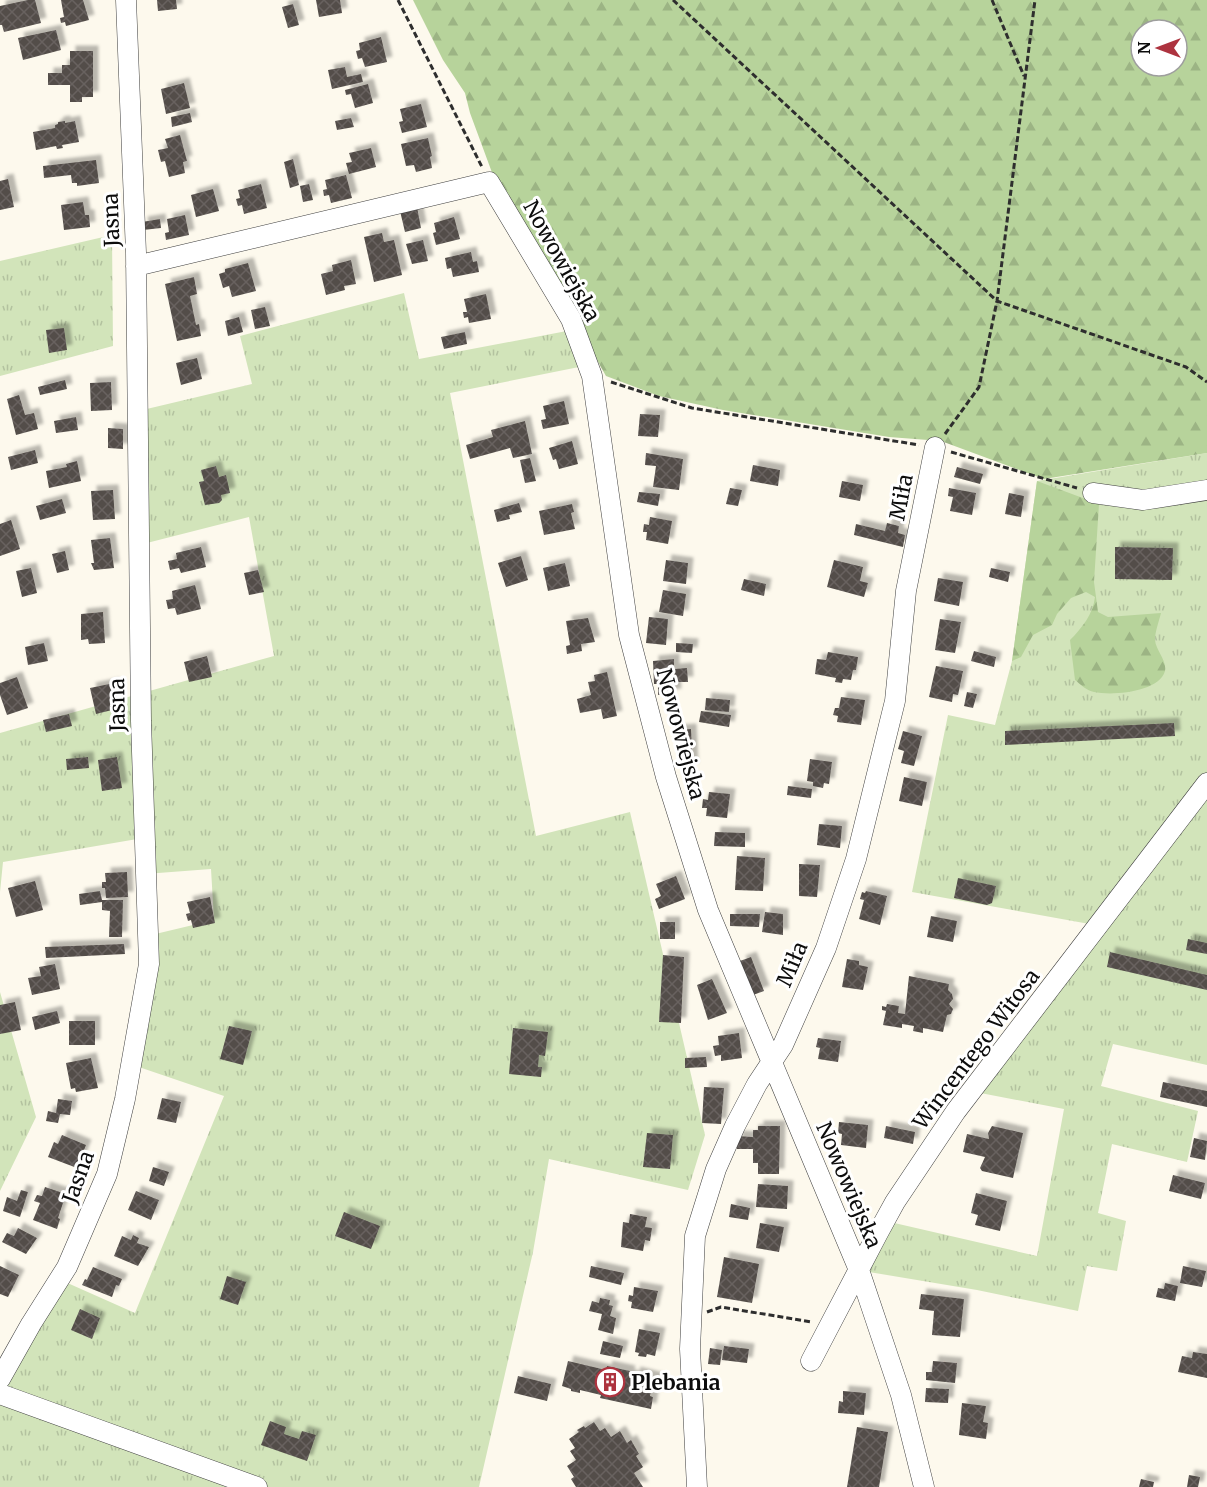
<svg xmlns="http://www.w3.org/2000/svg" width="1207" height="1487" font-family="Merriweather,serif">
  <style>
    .grass { fill: url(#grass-tufts) }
    .forest { fill: url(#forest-firs); fill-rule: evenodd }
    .building { fill: url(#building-cross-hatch); filter: url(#shadow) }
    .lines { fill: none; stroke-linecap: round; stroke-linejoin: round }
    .minor-casing { stroke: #3f3f3f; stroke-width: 21 }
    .path { stroke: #2e2e2e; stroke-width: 3; stroke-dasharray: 6 3; stroke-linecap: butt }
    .minor { stroke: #fff; stroke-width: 20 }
    .labels { text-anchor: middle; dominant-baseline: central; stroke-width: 6; stroke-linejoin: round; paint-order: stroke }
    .street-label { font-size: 21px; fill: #0c0c0c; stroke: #fff }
    .poi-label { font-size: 21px; font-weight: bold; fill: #0c0c0c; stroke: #fff; text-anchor: start }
  </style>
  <defs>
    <pattern id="grass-tufts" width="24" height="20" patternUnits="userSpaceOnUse" patternTransform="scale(1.5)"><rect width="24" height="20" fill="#d2e4ba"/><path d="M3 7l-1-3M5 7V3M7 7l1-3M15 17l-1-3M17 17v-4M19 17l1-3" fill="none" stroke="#b3c29f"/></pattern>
    <pattern id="forest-firs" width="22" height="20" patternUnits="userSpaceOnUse" patternTransform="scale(1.5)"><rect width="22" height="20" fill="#b7d39b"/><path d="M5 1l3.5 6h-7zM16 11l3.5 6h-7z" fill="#9cb484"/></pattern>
    <pattern id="building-cross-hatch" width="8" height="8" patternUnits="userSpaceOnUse" patternTransform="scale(1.5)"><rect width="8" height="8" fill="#534d49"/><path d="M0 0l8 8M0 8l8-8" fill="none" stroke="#67625f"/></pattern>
    <filter id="shadow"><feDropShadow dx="5.5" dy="-5.5" stdDeviation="1.5" flood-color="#0004"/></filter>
  </defs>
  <rect width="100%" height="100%" fill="#fdf9ed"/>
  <!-- grass -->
  <path class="grass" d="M112 235 113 346 0 376V261Z
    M404 293 419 359 572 330 584 366 450 393 536 836 630 812 705 1135 688 1190 549 1159 533 1252 479 1487H0V1389L63 1281 135 1313 224 1096 130 1064 147 936 214 920 211 869 145 874 143 838 3 862 0 892V733L274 656 249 517 135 546 134 412 252 384 240 336Z
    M1207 453V1065L1113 1044 1101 1086 1198 1111 1187 1162 1112 1144 1098 1213 1126 1221 1117 1271 1087 1266 1078 1311 977 1290 863 1271 890 1222 1037 1256 1064 1109 970 1091 1095 925 912 892 948 715 995 725 1012 661 1037 481Z
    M0 992 36 1117 0 1191Z"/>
  <!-- forest -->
  <path class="forest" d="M413 0H1207V453L1044 479 941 441 889 437 723 410 659 396 606 376 494 178 470 113 465 93 443 60ZM1141 30H1177V66H1141Z
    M1037 481 1099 504 1094 582 1098 612 1108 617 1161 613C1159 621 1155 632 1155 640 1156 651 1167 660 1165 671 1159 692 1113 696 1094 692 1087 691 1080 684 1075 680L1070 640C1082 628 1093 614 1095 597L1086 592 1071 598 1057 614 1052 625 1033 635 1021 657 1012 661Z"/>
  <!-- building -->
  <path class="building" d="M28 0H35L41 23 4 32 2 25H0V6Z
    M61 0H83L89 20 66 26 65 22 61 23 60 18 64 17Z
    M157 0H176L177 9 158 11Z
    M316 0H340L342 13 319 17Z
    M293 4 299 25 288 28 282 7Z
    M56 30 61 50 23 60 18 38Z
    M381 37 387 62 365 67 362 58 358 59 356 51 360 50 359 43Z
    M70 51H93V97H82V102H70V85H48V73H62V65H70Z
    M345 67 347 77 361 74 363 82 332 89 328 70Z
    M184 83 190 108 166 114 161 89Z
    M368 84 373 103 355 108 351 94 346 95 345 90Z
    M421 104 427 127 402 133 399 122 403 121 400 109Z
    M190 113 192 122 172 127 171 117Z
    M351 118 354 127 337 130 335 121Z
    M65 121V123L75 121 79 142 62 145 63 148 57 149 56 146 36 150 33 132 55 128V125L58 124V122Z
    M180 135 187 161 183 162 185 173 169 177 165 161 161 162 158 150 168 148 165 139Z
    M428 138 432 156 430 157 432 168 416 172 414 165 406 166 401 144Z
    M371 148 376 167 349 174 346 163 352 162 349 153Z
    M293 159 299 185 290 188 284 162Z
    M96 160 99 183 77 186V183H72L71 175 44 178 43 166Z
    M346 175 352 198 331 203 329 195 324 196 323 190 327 189 325 180Z
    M8 179 14 207 0 210V181Z
    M261 184 267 208 244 214 242 205 238 206 236 199 240 198 238 190Z
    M309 184 313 200 303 202 300 186Z
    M213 189 219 211 196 217 191 195Z
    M83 202 85 215H89L90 227 64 230 61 205Z
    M417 207 421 228 405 232 400 211Z
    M185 215 189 235 166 240 165 233 169 232 167 219Z
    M454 217 460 239 436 245 433 233 436 232 434 223Z
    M160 219 161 228 143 230 142 222Z
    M382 233 384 242 394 240 402 275 374 282 364 237Z
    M423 240 428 261 412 264 406 244Z
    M471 252 473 262 477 261 479 272 453 277 451 268 447 269 445 258Z
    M351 260 356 284 344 286 345 290 326 295 321 274 333 271 332 265Z
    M248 263 256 291 232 297 229 286 223 288 219 274 225 272V269Z
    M194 277 197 294 190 296 196 325 199 324 201 336 177 341 165 284Z
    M486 294 491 319 469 323 468 317 464 318 463 312H467L464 299Z
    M265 307 270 326 255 329 251 310Z
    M239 317 243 332 228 336 225 321Z
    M64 328 67 350 49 353 46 330Z
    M465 332 467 344 444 349 441 337Z
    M197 358 202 379 181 385 176 363Z
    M65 380 67 389 40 395 38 387Z
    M111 382 112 410 91 411 90 383Z
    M19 395 25 415 34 413 38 429 16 435 7 399Z
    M564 401 569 424 543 429 541 420 546 419 543 406Z
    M640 414 660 415 658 437 638 436Z
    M76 417 78 430 56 433 54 421Z
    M525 421 532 454 513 458 510 448 470 459 466 445 493 437 491 430Z
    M108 428 123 429V449L108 448Z
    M572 441 578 464 559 469 556 459 553 460 549 448Z
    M35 450 38 463 11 470 8 457Z
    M646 453 683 459 679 490 653 487 656 466 645 465Z
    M530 458 536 481 525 483 520 460Z
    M77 461 81 481 49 488 46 471 67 467 66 464Z
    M753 465 780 470 778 486 750 481Z
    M216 466 219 477 226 475 230 493 221 495 222 500 219 503 205 505 199 482 204 481 201 470Z
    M957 467 983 474 980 484 954 477Z
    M842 481 863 485 860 501 839 497Z
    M730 488 742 490 738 506 726 504Z
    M949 488 976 493 972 515 950 511 953 497 948 496Z
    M113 490 115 519 93 520 91 491Z
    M639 492 660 494 658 506 637 502Z
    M1009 493 1024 496 1021 517 1005 514Z
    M62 499 66 513 40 520 36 506Z
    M519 503 522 512 509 515 510 519 497 522 494 510Z
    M572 504 574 512 571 513 575 529 544 535 539 511Z
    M650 517 672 521 668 544 646 540 647 532H643L644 524 649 525Z
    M11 520 20 549 0 556V524Z
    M887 523 899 526 898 533 905 535 903 547 854 535 856 524 885 531Z
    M110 538 114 568 94 570 91 563H94L91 540Z
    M201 547 206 567 181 573 179 568 170 570 168 561 177 559 176 553Z
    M1115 547 1173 548 1172 580 1115 579Z
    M65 551 69 570 57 573 52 554Z
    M521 556 528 580 506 587 498 563Z
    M666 560 688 563 686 584 663 581Z
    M834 560 863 567 860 581 868 583 864 597 827 587Z
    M565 563 570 586 548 591 543 568Z
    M31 568 37 593 22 597 16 571Z
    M991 568 1010 572 1008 582 989 577Z
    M258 570 264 592 249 595 244 573Z
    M938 578 963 582 959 606 934 601Z
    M744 579 766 584 764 596 741 590Z
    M195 585 201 609 177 615 175 608 168 609 166 600 173 599 172 591Z
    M663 590 686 594 683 616 659 612Z
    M103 612 105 643 89 644 88 639 81 640V614Z
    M649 617 668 619 666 645 646 643Z
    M588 618 595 642 581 644 582 651 567 654 566 646 570 645 566 621Z
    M940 619 961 622 955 653 935 650Z
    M44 643 48 661 28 665 25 647Z
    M676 643 693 644 692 653 676 652Z
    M974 651 996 657 994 667 971 661Z
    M828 652 858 657 856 670H853L851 680 843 679 842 683 835 682 836 678 815 674 817 659 826 660Z
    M207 656 212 677 189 682 184 662Z
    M674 659V669L687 668 688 682H675L676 694 658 695V684H654L653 661Z
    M936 666 963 671 958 695 953 694 952 702 929 697Z
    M607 672 617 716 603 719 601 709 580 713 577 699 591 695 588 682 595 681 594 675Z
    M17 677 28 708 7 715 0 695V683Z
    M114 683 120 708 96 714 90 688Z
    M967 692 977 694 973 708 964 706Z
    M841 697 865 700 861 725 837 722 838 716 833 715 835 708H839Z
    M706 698 730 700 729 712 705 710Z
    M701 711 731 715 729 727 699 722Z
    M69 714 72 726 46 732 43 720Z
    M1174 723 1175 736 1005 745V731Z
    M691 729 693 768 680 769 678 730Z
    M903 731 922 736 914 766 901 763 904 751 898 749Z
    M88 757 89 768 67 770 66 759Z
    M117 757 122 788 102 791 98 760Z
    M810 759 832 762 829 784 824 783 823 788 813 786V782L807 781Z
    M904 777 927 782 922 806 899 801Z
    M788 786 812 789 811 798 787 795Z
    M709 792 730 794 727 818 706 816 707 808H702L703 799 708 800Z
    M819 824 842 826 840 848 817 845Z
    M715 832 745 833V847L714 846Z
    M737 856 765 858 763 891 735 890Z
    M799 864 820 865 817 897 799 896Z
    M127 872 128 897 106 898 105 888H102V882H106L105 873Z
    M676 876 685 899 659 909 655 899 661 896 656 884Z
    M958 878 996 886 992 903 987 905 954 898Z
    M35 881 43 910 16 917 8 888Z
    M100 891 102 900H123L122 937H109L110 911 102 910V902L80 905 79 894Z
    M866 891 887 896 880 925 859 919 864 900 860 899 862 892 865 893Z
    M210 897 215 923 193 928 191 920 188 921 186 914 190 913 187 902Z
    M765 912 783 914V935L762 932Z
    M730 914H760L759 927 730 926Z
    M931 916 957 921 953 942 927 937Z
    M660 922H675V939H660Z
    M1188 939 1207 943V954L1186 950Z
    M124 944 125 954 46 958 45 947Z
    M1110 952 1207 975V990L1107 967Z
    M663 955 684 957 681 1023 659 1022Z
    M751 957 764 991 753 995 740 961Z
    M847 959 859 961V965L868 967 863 990 842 987Z
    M55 964 60 989 32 995 28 978 41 976 39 967Z
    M909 976 949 984 948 990 952 994 953 999 949 1004 953 1009 951 1014 947 1015 943 1032 923 1028V1033L913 1031 914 1026 902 1024V1028L883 1025 886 1011 882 1010V1006L886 1007 887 1004 899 1006 898 1013 905 1014Z
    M712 979 727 1013 708 1020 697 985Z
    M15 1002 21 1030 0 1034V1005Z
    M57 1011 60 1023 35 1030 32 1017Z
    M69 1021H95V1045H69Z
    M229 1026 252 1031 243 1065 220 1059Z
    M513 1028 548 1032 545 1056 539 1055 538 1067H542L541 1077 509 1074Z
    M739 1033 742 1058 721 1061V1055L715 1056 713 1046 719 1045 718 1036Z
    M818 1038 841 1041 838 1062 818 1059 820 1048 816 1047Z
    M706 1057 707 1067 685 1068V1058Z
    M91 1058 98 1088 76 1092 75 1088 71 1089 66 1063Z
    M1163 1082 1207 1091V1107L1160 1097Z
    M704 1087 724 1088 721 1124 702 1123Z
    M162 1098 181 1102 176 1123 157 1119Z
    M58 1099 72 1101 70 1115 60 1114 58 1123 46 1121 48 1111 56 1113Z
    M839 1122 868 1125 866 1148 841 1145 842 1134 838 1133Z
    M758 1126H780L779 1174H758V1163H753V1149H737V1136L753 1137V1130H758Z
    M886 1126 915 1132 913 1144 884 1138Z
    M992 1126 1023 1133 1013 1178 982 1171 980 1168 985 1157 963 1152 967 1134 989 1139 988 1133Z
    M647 1133 673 1135 670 1169 643 1167Z
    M62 1135 86 1145 77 1168 48 1157 54 1142 58 1144Z
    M1194 1138 1207 1141 1205 1160 1190 1157Z
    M153 1167 169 1172 164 1186 149 1181Z
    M1173 1175 1205 1183 1201 1199 1169 1191Z
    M758 1184 788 1186 787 1209 756 1207Z
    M45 1187 66 1194 58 1218 60 1219 57 1229 33 1220 40 1203 34 1201 37 1195 42 1196Z
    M21 1190 28 1192 20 1217 3 1211 7 1197 17 1201Z
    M136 1191 159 1200 151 1220 128 1210Z
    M976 1193 1007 1201 1000 1231 975 1225 978 1215 971 1213Z
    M731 1204 750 1208 748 1220 729 1217Z
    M344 1212 380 1226 371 1249 335 1236Z
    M630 1214 647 1217 645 1227 652 1228 650 1241 645 1240 643 1251 621 1247 623 1222 629 1223Z
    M760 1223 784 1227 779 1252 756 1248Z
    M18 1228 37 1238 26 1254 2 1242 7 1233 14 1236Z
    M133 1235 139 1238 137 1243 149 1247 138 1266 114 1256 122 1236 131 1240Z
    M724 1257 759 1264 752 1303 717 1297Z
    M0 1266 19 1275 8 1297 0 1294Z
    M591 1266 624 1273 621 1285 589 1277Z
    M1183 1266 1206 1271 1202 1287 1180 1283Z
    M93 1267 122 1279 119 1286 116 1285 112 1297 82 1285 85 1279 87 1280Z
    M227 1276 246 1282 238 1305 220 1299Z
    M1165 1283 1178 1286 1175 1301 1156 1297 1158 1288 1164 1289Z
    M634 1287 658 1291 653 1312 631 1308 632 1302 628 1301 629 1295 633 1296Z
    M921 1294 964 1299 960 1337 932 1335 934 1311 919 1309Z
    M600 1298 610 1300 609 1305 613 1306 610 1316 616 1318 613 1334 598 1330 602 1314 589 1311 592 1301 599 1303Z
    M80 1309 100 1318 92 1339 71 1330Z
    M639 1329 660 1333 655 1356 647 1354 646 1357 638 1356 639 1353 635 1352Z
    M603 1341 623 1346 620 1358 600 1354Z
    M724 1346 749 1349 747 1363 722 1360Z
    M710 1348 722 1350 720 1365 708 1364Z
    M1193 1352 1207 1354V1378L1178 1372 1182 1356 1192 1358Z
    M568 1361 606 1370 607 1366 630 1371 629 1375 634 1376 635 1372 658 1378 655 1391H651L650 1396 653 1397 651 1409 600 1398 601 1395 580 1390V1393L571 1391V1389L562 1386Z
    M933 1361 957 1363 955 1383 926 1380V1372H932Z
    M518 1376 551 1384 547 1401 514 1393Z
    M926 1388 949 1389 948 1403 925 1402Z
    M843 1391 866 1393 864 1415 838 1413 839 1401 843 1402Z
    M962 1403 986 1406 983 1422 988 1423 986 1439 959 1435Z
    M270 1421 286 1427 284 1434 299 1439 302 1431 316 1435 307 1461 261 1445Z
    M594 1422 600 1431 605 1428 611 1437 620 1431 627 1443 631 1440 639 1454 636 1456 643 1467 634 1473 643 1487H576L571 1479 574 1477 567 1466 576 1460 570 1451 575 1448 569 1439 579 1432 577 1430 584 1426 585 1428Z
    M857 1427 888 1432 879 1487H847Z
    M1189 1475 1200 1477 1198 1487H1187Z
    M1141 1479 1154 1482 1153 1487H1139Z"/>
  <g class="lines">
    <!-- minor casing -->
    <g class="minor-casing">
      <path id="minor" d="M136 266 489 182 571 319 592 376 629 635 666 777 708 910 859 1270 901 1395 924 1487
        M1093 493 1143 500 1207 490
        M811 1361 878 1233 895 1202 956 1111 1207 783
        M0 1379 31 1324 67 1267 107 1174 125 1099 149 964 141 721 136 253 126 0
        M0 1394 257 1487
        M697 1487 690 1349 695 1236 716 1169 735 1126 757 1084 783 1045 826 948 856 859 895 701 906 591 935 447"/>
    </g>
    <!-- path -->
    <path class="path" d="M398 0 482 167
      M673 0 997 301 1186 367 1207 382
      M992 0 1024 76
      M611 382 692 408 919 445
      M945 434 979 387 997 301 1035 0
      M951 452 1077 488
      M707 1312 721 1307 812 1322"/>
    <!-- minor -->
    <use href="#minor" class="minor"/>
  </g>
  <!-- icons -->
  <defs>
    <g id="building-ring" transform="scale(1.5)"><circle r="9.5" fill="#fff" stroke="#ad333f" stroke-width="1.5"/><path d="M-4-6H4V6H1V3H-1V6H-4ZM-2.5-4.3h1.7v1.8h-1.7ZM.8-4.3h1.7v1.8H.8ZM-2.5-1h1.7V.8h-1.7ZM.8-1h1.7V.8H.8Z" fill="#ad333f"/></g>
  </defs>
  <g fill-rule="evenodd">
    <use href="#building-ring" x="610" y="1382"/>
  </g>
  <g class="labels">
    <!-- street labels -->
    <g class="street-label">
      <text transform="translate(111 220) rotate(-92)">Jasna</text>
      <text transform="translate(562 261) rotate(61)">Nowowiejska</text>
      <text transform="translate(901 497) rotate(-79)">Miła</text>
      <text transform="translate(117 705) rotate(-91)">Jasna</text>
      <text transform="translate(681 734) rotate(75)">Nowowiejska</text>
      <text transform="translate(792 964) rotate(-67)">Miła</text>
      <text transform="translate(976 1049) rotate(-53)">Wincentego Witosa</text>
      <text transform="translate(78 1177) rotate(-70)">Jasna</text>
      <text transform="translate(849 1185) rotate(67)">Nowowiejska</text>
    </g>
    <!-- poi labels -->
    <g class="poi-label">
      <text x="631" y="1382">Plebania</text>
    </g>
  </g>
  <!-- north arrow -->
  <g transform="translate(1159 48) rotate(270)"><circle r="28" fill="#ffffff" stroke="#9e9e9e" stroke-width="1.5"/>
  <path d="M0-4.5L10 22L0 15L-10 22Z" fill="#ad333f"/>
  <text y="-9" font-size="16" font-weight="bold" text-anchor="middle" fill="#0c0c0c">N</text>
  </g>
</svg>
